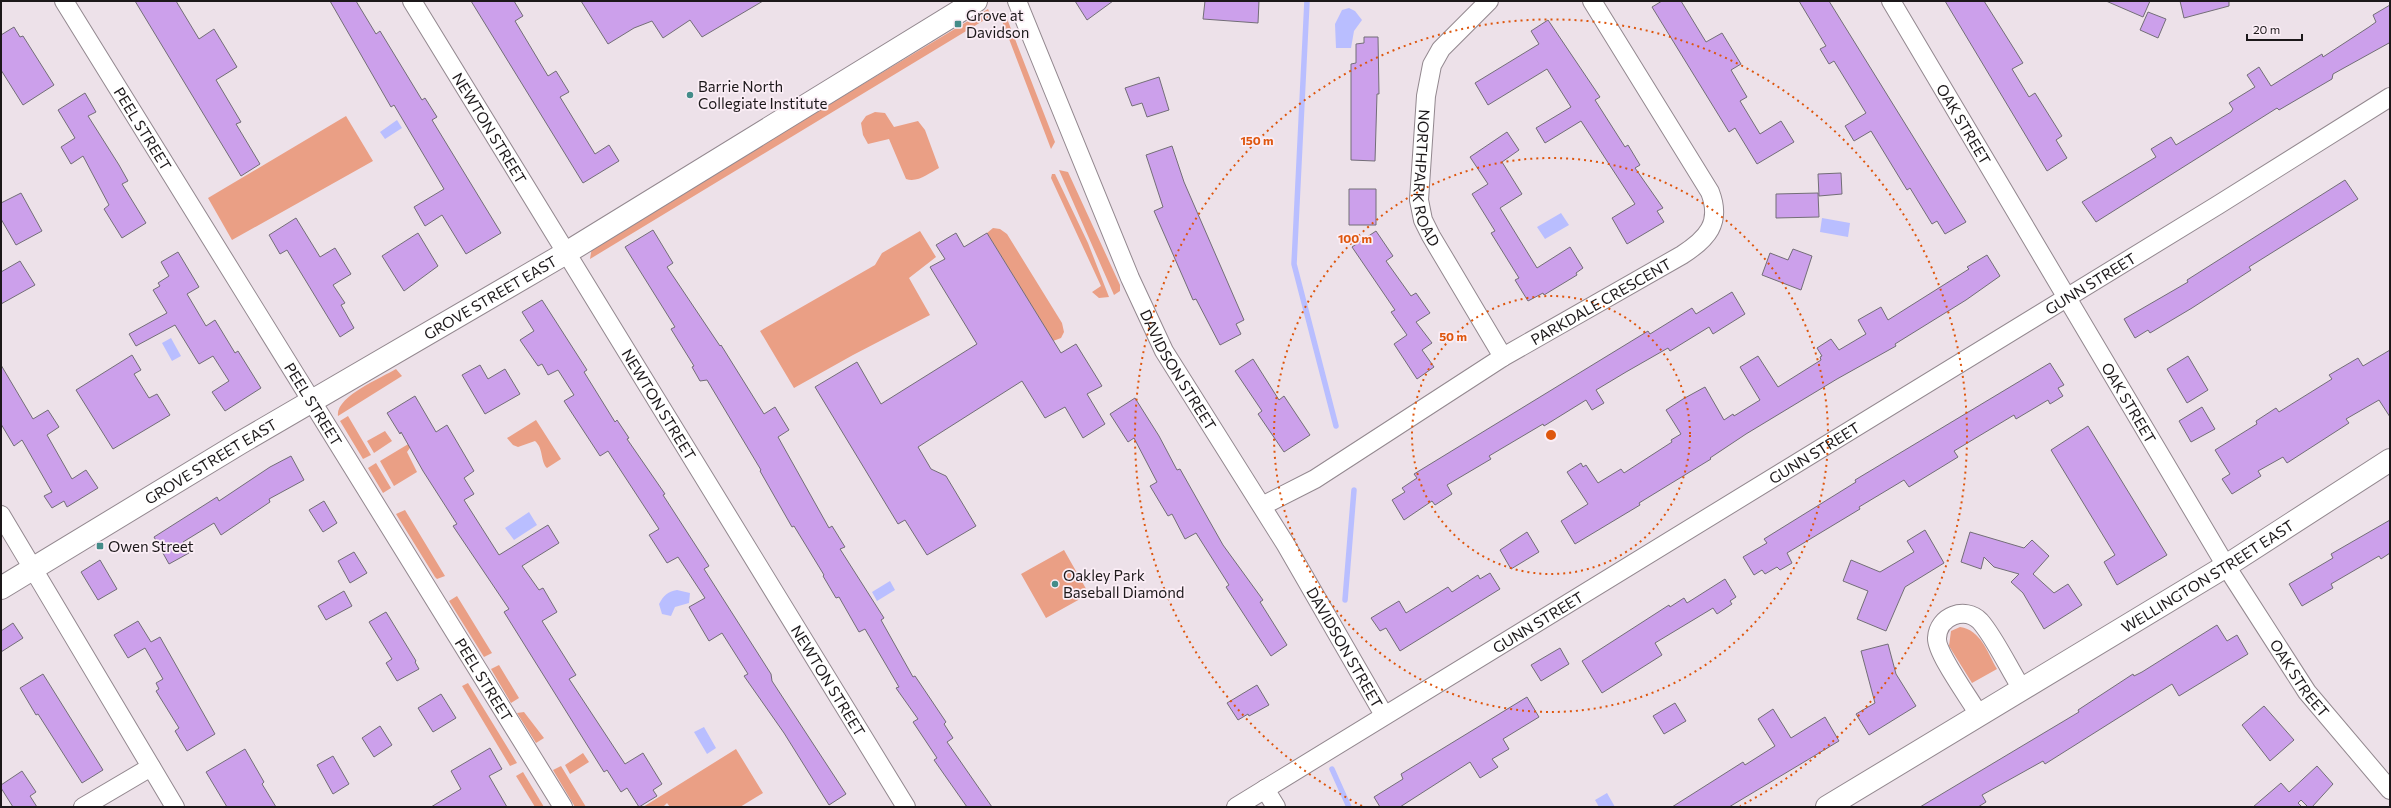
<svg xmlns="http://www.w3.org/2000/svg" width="2391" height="808" font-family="Commissioner,sans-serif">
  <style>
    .green { fill: #ea9f85 }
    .water { fill: #b9beff }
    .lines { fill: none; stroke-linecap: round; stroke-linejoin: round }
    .stream { stroke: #b9beff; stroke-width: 5.5 }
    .building { fill: #cca0eb; stroke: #736e77 }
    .minor-casing { stroke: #93888f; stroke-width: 20 }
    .tertiary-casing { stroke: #93888f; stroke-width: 24 }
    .minor { stroke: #fff; stroke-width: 18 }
    .tertiary { stroke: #fff; stroke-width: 22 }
    .ring { fill: none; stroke: #de560d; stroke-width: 2; stroke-dasharray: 2 4 }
    .poi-dot { fill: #448c89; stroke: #fbeef6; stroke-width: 1.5 }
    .labels { text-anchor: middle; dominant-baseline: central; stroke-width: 3.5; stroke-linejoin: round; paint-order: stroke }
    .poi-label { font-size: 15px; fill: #1c181a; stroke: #fbeef6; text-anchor: start }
    .street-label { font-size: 15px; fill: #1c181a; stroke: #fbeef6 }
    .centre { fill: #de560d; stroke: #fbeef6; stroke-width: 2 }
    .ring-label { font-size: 12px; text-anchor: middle; font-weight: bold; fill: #de560d; stroke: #fbeef6; stroke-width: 3.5; stroke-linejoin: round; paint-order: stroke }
  </style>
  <rect width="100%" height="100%" fill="#ede1e9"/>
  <!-- green -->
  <path class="green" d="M988 9 991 16 590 259 592 247Z
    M1006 16 1055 142 1051 149 1001 18Z
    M875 112 885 113 894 127 918 121 925 130 939 168C929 173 918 183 906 179L889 139 868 144 863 135 861 123 866 116Z
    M346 116 373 161 232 240 208 198Z
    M1059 170 1068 172 1120 285V291L1114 295Z
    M1052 174H1055L1088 243 1109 297 1099 298 1092 292 1101 286 1051 178Z
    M993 228 1000 229 1007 234 1062 323 1064 332 1061 338 1053 341 987 233Z
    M920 231 936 257 909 278 930 315 853 355 794 388 760 331 875 265 882 253Z
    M396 369 402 376 338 416C335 397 381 378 396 369Z
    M348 416 371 455 363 459 340 421Z
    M536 420 561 459 547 468C540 461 544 449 535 441L518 447 513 445 507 438Z
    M385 431 392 441 374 453 367 441Z
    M410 443 412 445 407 452 417 472 394 486 380 461Z
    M376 463 391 488 383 493 368 468Z
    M405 510 445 576 437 579 435 577 396 514Z
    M1064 550 1089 594 1046 618 1021 574Z
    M457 596 492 653 484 657 449 601Z
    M1960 627C1981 630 1987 652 1997 669L1972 683 1949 646 1951 631Z
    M499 665 519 698 511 703 491 669Z
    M468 683 517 763 510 766 462 686Z
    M524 712 544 738 536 743 517 713Z
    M736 749 763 793 740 807H670L667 803 663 807H643Z
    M583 753 589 762 570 774 565 765Z
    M561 766 586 807H575L553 770Z
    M523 772 544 807H535L516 776Z"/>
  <!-- water -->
  <path class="water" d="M1349 8 1355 11 1362 20 1354 31 1351 48H1336L1335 24 1342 10Z
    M397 120 402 128 385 139 380 132Z
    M1561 213 1569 225 1545 239 1537 227Z
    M1822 218 1850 223 1848 237 1820 232Z
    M171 338 181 356 172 361 162 343Z
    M529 512 537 525 514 540 505 528Z
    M890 581 895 590 877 601 872 592Z
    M677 590 690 593 689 603 675 607 671 616 662 614 659 604C664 595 667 592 677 590Z
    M704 727 716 748 707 754 694 732Z
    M1607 793 1615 807H1599L1595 800Z"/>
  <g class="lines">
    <!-- stream -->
    <path class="stream" d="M1307 1 1294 264 1336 426
      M1345 600 1354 490
      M1332 769 1349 807"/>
  </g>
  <!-- building -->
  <path class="building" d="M135 1H176L199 39 214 29 237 67 216 80 241 122 236 124 260 164 241 176Z
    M330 1H356L376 34 380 31 422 100 425 98 437 117 432 120 501 233 466 254 442 215 425 226 414 207 444 189 394 105 391 107Z
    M471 1H514L523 16 515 21 548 76 556 71 569 92 560 97 595 154 609 145 619 161 583 183Z
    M581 1H763L702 37 690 20 663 38 652 21 634 28 608 44Z
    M1075 1H1113L1087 20Z
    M1205 1H1259L1258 23 1203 19Z
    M1662 1H1681L1706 42 1722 33 1741 64 1731 70 1747 97 1740 101 1760 134 1781 121 1794 142 1757 164 1735 128 1729 132 1652 7Z
    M1799 1H1829L1966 222 1945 234 1937 221 1932 224 1910 188 1907 190 1871 131 1854 141 1845 126 1866 113 1834 61 1829 64 1820 49 1826 46Z
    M1945 1H1984L2023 63 2012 69 2029 97 2035 93 2062 136 2056 140 2067 158 2047 171Z
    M2106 1H2150L2143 17Z
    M2180 1H2229V6L2184 18Z
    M2390 5V45L2389 43 2333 74 2332 79 2279 110 2277 108 2096 222 2082 202 2156 157 2151 149 2171 137 2176 145 2231 112 2233 109 2229 103 2255 87 2247 75 2259 67 2271 86 2322 54 2323 57 2369 27 2376 22 2373 15Z
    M2148 12 2166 19 2158 38 2140 30Z
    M1548 20 1600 97 1595 100 1625 147 1628 145 1640 165 1635 168 1663 208 1657 211 1664 222 1627 244 1612 218 1635 204 1581 121 1545 143 1536 128 1571 107 1547 69 1488 105 1475 83 1539 44 1531 31Z
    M14 27 20 37 23 36 54 85 23 105 1 70V35Z
    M1364 37H1378L1379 94H1377L1375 161 1351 160V64L1356 63V44L1364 43Z
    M1159 77 1169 110 1147 117 1142 103 1132 106 1125 88Z
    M85 93 96 112 88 116 119 165 128 181 122 184 146 223 122 238 104 209 109 205 83 156 71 164 61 147 75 138 58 110Z
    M1507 132 1519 150 1502 162 1522 194 1500 208 1537 268 1570 247 1583 268 1576 273 1577 275 1544 295 1543 293 1528 301 1515 280 1519 278 1491 233 1495 231 1472 194 1488 184 1470 157Z
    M1172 146 1184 182 1244 320 1236 324 1241 334 1220 345 1196 299 1193 300 1154 211 1163 207 1146 155Z
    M1841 173 1842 194 1819 196 1818 174Z
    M2345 180 2358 199 2249 267 2251 270 2192 308 2150 333 2148 330 2135 338 2124 319 2188 282 2187 280Z
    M1349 189H1376V225H1349Z
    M21 193 42 231 16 245 1 219V203Z
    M1818 193 1819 217 1776 218V194Z
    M296 218 320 257 335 248 351 274 333 285 345 303 341 305 354 328 340 337 287 250 280 254 269 235Z
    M653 230 673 263 667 267 720 346 721 345 764 414 775 407 789 430 778 437 829 528 832 526 845 547 840 549 884 618 881 620 913 677 915 676 946 722 944 724 953 738 947 742 992 807H967L934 760 937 758 913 722 918 719 896 688 899 687 865 629 859 632 839 597 836 598 823 576 824 575 794 526 792 527 760 471 761 470 707 380 700 381 692 367 694 366 671 329 675 327 625 247Z
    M1376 231 1393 256 1386 261 1411 296 1416 293 1430 313 1416 322 1432 343 1422 350 1434 367 1417 379 1394 344 1407 335 1391 312 1395 310 1352 247Z
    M418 233 438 266 404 291 382 256Z
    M956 233 964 247 987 233 1061 353 1076 344 1102 386 1087 394 1105 424 1083 438 1065 407 1045 418 1022 381 918 447 931 469 946 476 976 526 927 555 905 520 898 524 815 387 857 362 881 404 977 344 930 267 945 259 936 245Z
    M1793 249 1812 256 1801 290 1762 275 1770 253 1788 260Z
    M178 252 199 287 187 294 206 326 215 320 235 353 238 351 261 388 225 411 212 392 229 381 213 356 199 364 175 325 136 346 129 334 167 313 153 290 160 286 158 283 169 276 161 262Z
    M1987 255 2000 276 1966 300 1895 344 1896 346 1837 379 1746 434 1710 458 1711 459 1639 503 1640 505 1575 544 1561 521 1588 504 1567 472 1581 463 1583 467 1586 465 1598 483 1621 469 1624 473 1672 442 1671 440 1681 434 1666 410 1683 399 1705 387 1724 420 1733 414 1734 416 1760 400 1740 367 1758 356 1778 387 1821 360 1820 357 1822 356 1817 348 1831 339 1839 350 1866 334 1858 320 1881 307 1888 320 1969 269 1967 267Z
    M20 261 35 285 1 304V272Z
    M1732 292 1745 314 1713 334 1709 327 1670 351 1668 348 1626 372 1596 390 1604 403 1592 410 1586 400 1544 426 1543 424 1489 456 1491 459 1447 485 1452 494 1435 505 1432 501 1404 520 1392 500 1405 492 1402 488 1417 478 1414 474 1648 331 1650 334 1692 308 1696 314Z
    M542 300 587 370 584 372 615 422 617 420 629 438 627 439 665 494 663 495 709 566 704 569 771 674 772 681 846 794 829 805 784 733 744 676 748 674 722 633 709 641 689 607 705 598 678 557 667 563 649 535 659 529 608 451 600 456 564 401 574 395 558 370 548 375 542 364 538 366 520 340 534 331 522 312Z
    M2390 350V417L2379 400 2346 419 2349 423 2287 463 2283 457 2258 471 2261 476 2232 494 2222 479 2230 474 2215 450 2257 424 2256 421 2276 408 2279 412 2332 379 2329 375 2358 358 2363 366Z
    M132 355 141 370 134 374 149 398 157 394 170 415 113 449 76 390Z
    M2188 356 2208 390 2187 403 2167 369Z
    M1253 359 1279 400 1284 396 1310 435 1284 452 1258 414 1262 411 1235 371Z
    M2050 363 2064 385 2058 388 2063 396 2050 404 2048 400 2016 419 2014 415 1954 451 1958 457 1909 487 1904 480 1859 507 1860 509 1787 553 1792 563 1780 570 1777 567 1765 574 1762 570 1754 575 1743 557 1767 543 1764 539 1856 482 1855 480Z
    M1 365 33 419 48 410 59 427 47 435 72 479 86 470 98 488 67 507 64 501 52 508 44 496 52 492 22 440 14 446 1 424Z
    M480 365 488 379 505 369 520 394 485 414 462 375Z
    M415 396 436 432 447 425 474 471 464 478 474 494 464 500 499 555 548 525 559 543 522 566 539 590 543 588 557 612 542 621 576 675 569 679 625 764 643 753 662 784 653 790 657 796 639 807 627 788 621 792 607 770 604 772 504 612 509 609 453 526 457 524 423 471 401 432 400 434 387 413Z
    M1135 398 1159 436 1177 470 1180 469 1223 545 1263 600 1260 602 1287 645 1271 656 1226 587 1229 585 1196 533 1185 539 1172 514 1168 516 1150 486 1157 482 1134 438 1128 442 1110 414Z
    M2202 407 2215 429 2191 442 2179 421Z
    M2088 426 2167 555 2117 585 2104 562 2115 555 2051 450Z
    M291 456 304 480 269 499 270 502 221 535 214 523 183 542 189 553 169 564 154 537 217 497 219 501 270 467Z
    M324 501 337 523 323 532 309 510Z
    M2390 520V553L2381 559 2379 556 2331 584 2333 588 2302 606 2289 584 2333 558 2331 554Z
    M1925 530 1944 563 1905 587 1886 631 1857 619 1868 591 1843 581 1851 560 1880 572 1914 552 1907 541Z
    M1527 532 1539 552 1511 569 1500 550Z
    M1970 532 2024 548 2032 540 2049 556 2033 574 2054 593 2068 584 2082 605 2044 629 2023 593 2011 582 2019 574 1994 567 1984 557 1981 569 1961 562Z
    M354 552 367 573 350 583 338 561Z
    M100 560 117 589 98 600 81 572Z
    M1490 573 1500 589 1400 651 1386 628 1380 631 1371 618 1399 601 1406 613 1448 587 1452 592 1478 575 1480 579Z
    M1725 579 1736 597 1730 601 1732 604 1717 614 1713 608 1655 643 1662 655 1602 693 1582 661 1669 605 1670 607 1684 598 1687 603Z
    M344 591 352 606 326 620 318 606Z
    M386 612 416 661 415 662 419 669 397 681 386 663 392 659 369 622Z
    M138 621 151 642 160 637 215 734 187 751 175 731 179 728 156 691 159 689 156 683 163 679 145 648 128 658 114 635Z
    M13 623 23 638 1 652V631Z
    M2217 625 2227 641 2237 635 2248 654 2179 696 2172 684 2045 764 2043 761 1982 795 1986 802 1978 807H1920L2079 712 2078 710 2133 674 2134 676 2142 672Z
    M1888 644 1896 674 1916 706 1869 735 1856 714 1875 703 1861 651Z
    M1560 648 1569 664 1541 681 1531 665Z
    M43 674 103 770 82 783 38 714 36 715 20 688Z
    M1257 685 1269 705 1249 716 1248 714 1238 720 1227 703Z
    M441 694 456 718 433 732 418 708Z
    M1527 697 1539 717 1503 739 1509 749 1492 759 1498 767 1480 778 1470 762 1400 807H1380L1374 797 1403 779 1401 774Z
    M1675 703 1686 721 1664 734 1653 716Z
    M2264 706 2294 740 2270 761 2242 725Z
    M1773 709 1791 738 1825 717 1839 741 1729 807H1672L1743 762 1745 765 1775 746 1758 719Z
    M380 726 392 745 374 757 362 738Z
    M490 748 502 769 489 776 507 807H431L461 789 451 771Z
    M245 749 264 782 262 784 276 807H227L206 772Z
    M333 756 349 784 333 794 317 765Z
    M2317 766 2333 784 2312 807H2308L2301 800 2298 803 2302 807H2253L2281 783 2289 792Z
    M22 771 36 792 30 796 37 807H13L1 788V785Z"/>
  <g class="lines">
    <!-- minor casing -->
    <g class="minor-casing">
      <g id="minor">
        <path id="s1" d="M64 1 563 807"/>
        <path id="s2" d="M412 1 906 807"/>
        <path id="s3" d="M1017 1 1130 278 1164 351 1286 545 1384 715"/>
        <path id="s4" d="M1489 1 1441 49 1432 65 1426 96 1419 200 1423 220 1431 236 1503 357"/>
        <path id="s5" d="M1891 1 2226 566 2307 692 2390 790"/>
        <path id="s6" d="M1262 506 1315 479 1503 357 1682 255C1707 239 1722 223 1710 192L1592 1"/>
        <path d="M1 515 175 807"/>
        <path d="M1979 715C1970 699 1936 653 1937 638 1938 616 1965 606 1980 621 1995 638 2009 669 2022 689"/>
        <path d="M1265 789 1276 807"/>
        <path d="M83 807 151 767"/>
        <path id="s7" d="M1236 807 2218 205 2390 97"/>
      </g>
    </g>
    <!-- tertiary casing -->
    <g class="tertiary-casing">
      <g id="tertiary">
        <path id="s8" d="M1 588 240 443 566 253 976 1"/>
        <path id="s9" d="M1827 807 2226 566 2390 460"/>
      </g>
    </g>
    <!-- minor -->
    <use href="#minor" class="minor"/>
    <!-- tertiary -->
    <use href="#tertiary" class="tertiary"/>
  </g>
  <!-- distance rings -->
  <g class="ring">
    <circle cx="1551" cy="435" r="139"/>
    <circle cx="1551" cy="435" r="277"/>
    <path d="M1362 806A416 416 0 1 1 1740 806"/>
  </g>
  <!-- markers -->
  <g class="poi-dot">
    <rect x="954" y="20" width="8" height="8" rx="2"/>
    <circle cx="690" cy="95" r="4"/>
    <rect x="96" y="542" width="8" height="8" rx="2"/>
    <circle cx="1055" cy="584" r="4"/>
  </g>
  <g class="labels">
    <!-- poi labels -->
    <g class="poi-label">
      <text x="966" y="15">Grove at<tspan x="966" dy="17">Davidson</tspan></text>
      <text x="698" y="86">Barrie North<tspan x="698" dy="17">Collegiate Institute</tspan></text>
      <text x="108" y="546">Owen Street</text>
      <text x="1063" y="575">Oakley Park<tspan x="1063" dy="17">Baseball Diamond</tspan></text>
    </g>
    <!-- street labels -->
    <g class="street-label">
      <text stroke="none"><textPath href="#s5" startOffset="143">OAK STREET</textPath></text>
      <text stroke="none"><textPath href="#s2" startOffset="149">NEWTON STREET</textPath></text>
      <text stroke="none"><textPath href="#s1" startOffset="150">PEEL STREET</textPath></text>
      <text stroke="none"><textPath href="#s4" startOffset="201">NORTHPARK ROAD</textPath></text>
      <text stroke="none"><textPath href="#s7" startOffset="1002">GUNN STREET</textPath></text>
      <text stroke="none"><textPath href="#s8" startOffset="569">GROVE STREET EAST</textPath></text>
      <text stroke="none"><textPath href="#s6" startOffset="396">PARKDALE CRESCENT</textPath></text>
      <text stroke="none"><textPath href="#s3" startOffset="403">DAVIDSON STREET</textPath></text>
      <text stroke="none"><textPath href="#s5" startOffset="467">OAK STREET</textPath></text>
      <text stroke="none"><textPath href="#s1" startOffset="474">PEEL STREET</textPath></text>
      <text stroke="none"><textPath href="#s2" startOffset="473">NEWTON STREET</textPath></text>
      <text stroke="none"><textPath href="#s7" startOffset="678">GUNN STREET</textPath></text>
      <text stroke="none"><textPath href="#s8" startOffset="245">GROVE STREET EAST</textPath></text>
      <text stroke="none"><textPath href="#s9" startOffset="445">WELLINGTON STREET EAST</textPath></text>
      <text stroke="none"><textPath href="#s7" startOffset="354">GUNN STREET</textPath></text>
      <text stroke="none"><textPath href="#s3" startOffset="727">DAVIDSON STREET</textPath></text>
      <text stroke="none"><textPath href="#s5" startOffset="791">OAK STREET</textPath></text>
      <text stroke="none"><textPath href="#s1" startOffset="798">PEEL STREET</textPath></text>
      <text stroke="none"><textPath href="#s2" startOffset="797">NEWTON STREET</textPath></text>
    </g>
  </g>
  <circle cx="1551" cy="435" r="6" class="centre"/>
  <g class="ring-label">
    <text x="1257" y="145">150 m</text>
    <text x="1355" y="243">100 m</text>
    <text x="1453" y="341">50 m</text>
  </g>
  <!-- border -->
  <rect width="2391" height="808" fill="none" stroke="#1c181a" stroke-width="4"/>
  <!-- scale -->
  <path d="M2247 34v6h55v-6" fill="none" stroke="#1c181a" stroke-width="2"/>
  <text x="2253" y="34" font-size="12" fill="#1c181a" stroke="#fbeef6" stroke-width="3" paint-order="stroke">20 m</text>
</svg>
